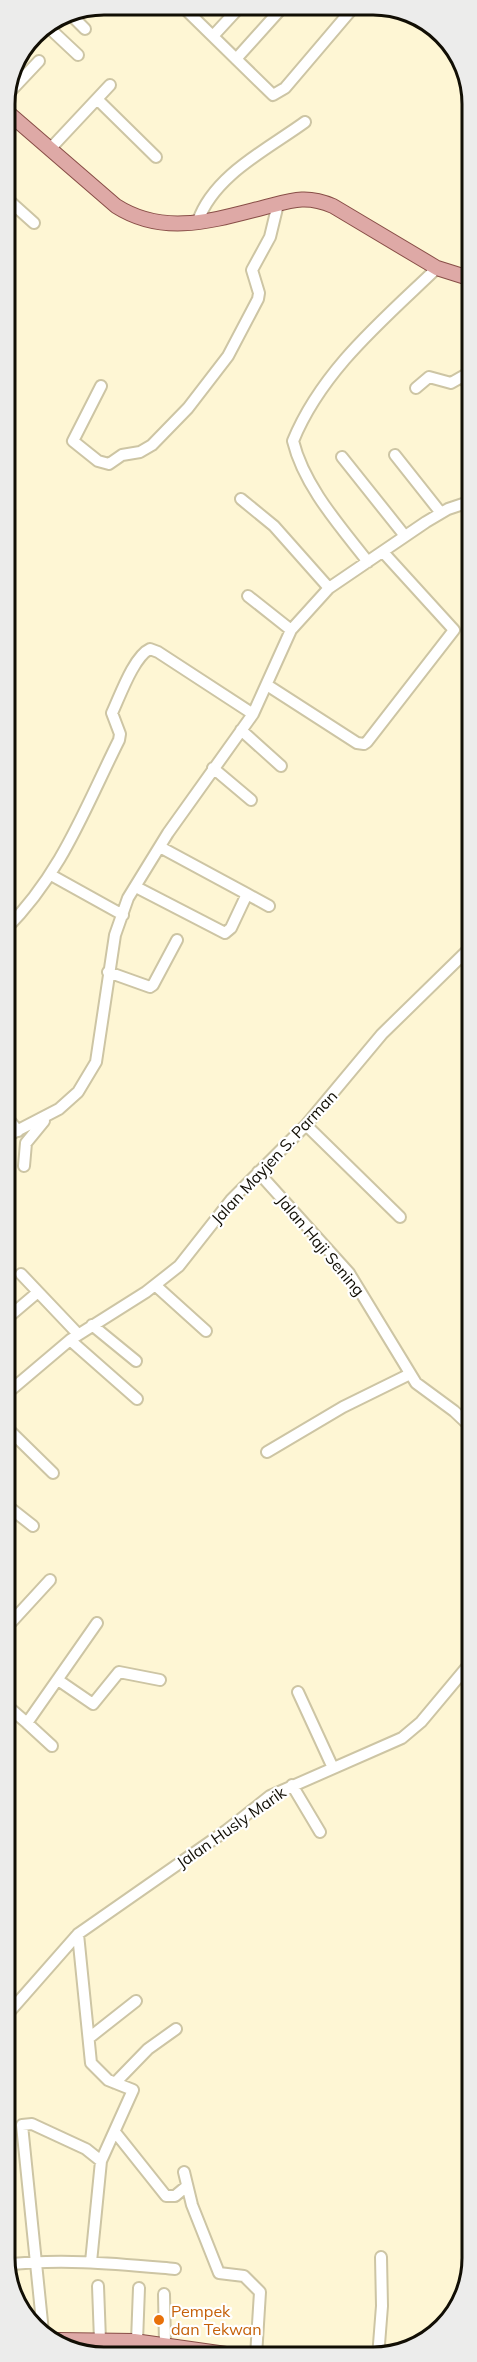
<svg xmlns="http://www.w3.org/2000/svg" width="477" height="2362" font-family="Mulish,sans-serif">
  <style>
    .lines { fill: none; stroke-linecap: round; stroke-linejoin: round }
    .minor-casing { stroke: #cdc5a4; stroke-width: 14 }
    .major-casing { stroke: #884e47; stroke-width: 16 }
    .minor { stroke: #fff; stroke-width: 10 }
    .major { stroke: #dea9a6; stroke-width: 14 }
    .food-dot { fill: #e8710a; stroke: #fff; stroke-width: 2 }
    .labels { text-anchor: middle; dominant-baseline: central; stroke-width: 4.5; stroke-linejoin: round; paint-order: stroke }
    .street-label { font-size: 16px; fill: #110e04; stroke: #fff }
    .food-label { font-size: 16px; fill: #c56008; stroke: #fff; text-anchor: start }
    .rim { fill: none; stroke: #110e04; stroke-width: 3 }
  </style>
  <rect width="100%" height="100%" fill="#fef6d4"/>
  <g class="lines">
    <!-- minor casing -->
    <g class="minor-casing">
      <path id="minor" d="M186 10 273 95 285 88 353 8
        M68 12 85 29
        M46 25 78 55
        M213 36 237 10
        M236 59 281 9
        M6 96 39 61
        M97 99 156 157
        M50 149 110 85
        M5 197 34 223
        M198 221C214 175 268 149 305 122
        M464 377 472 393
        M101 386 73 441 98 461 109 464 122 455 140 452 152 445 188 408 228 356 258 299 259 293 252 270 270 237 278 204
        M416 388 429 377 451 383 472 371
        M395 455 441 513
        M342 457 405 536
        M241 499 274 526 329 588
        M368 562C340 526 304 486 293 441 322 370 383 320 437 268
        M248 596 291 630
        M267 685 357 743 364 744 367 742 454 630 383 552
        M241 730 281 766
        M213 768 251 800
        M51 875 123 915
        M136 887 225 933 231 928 247 894 160 847
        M247 894 269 906
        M5 930C62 873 84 810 119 740L120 734 112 713C120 696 134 656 150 649L158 652 253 714
        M108 972 150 987 153 985 177 940
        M5 1115 18 1131
        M306 1125 400 1217
        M5 1137 59 1109 78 1092 96 1062 115 935 128 898 168 833 253 714 291 630 329 588 426 522 448 509 472 501
        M24 1166 26 1143 44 1121
        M258 1172 349 1273 416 1383 454 1411 472 1428
        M21 1274 78 1334
        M155 1285 206 1331
        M5 1320 38 1292
        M92 1325 136 1361
        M70 1340 137 1399
        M5 1395 70 1340 146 1292 179 1266 231 1200 306 1125 382 1034 472 946
        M5 1426 53 1473
        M267 1452 343 1407 410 1374
        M5 1504 33 1526
        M5 1629 50 1580
        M58 1680 93 1704 119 1672 160 1680
        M298 1692 333 1768
        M5 1704 27 1723 97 1623
        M27 1723 52 1746
        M292 1785 320 1832
        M78 1934 91 2063 108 2080 133 2090 101 2161 91 2262
        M5 2017 78 1934 227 1830 270 1796 402 1738 421 1722 472 1661
        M89 2038 136 2001
        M115 2083 148 2049 176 2029
        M115 2132 166 2196H175L187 2186
        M184 2172 192 2205 219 2273 244 2276 260 2292 256 2356
        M5 2265C62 2258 118 2264 175 2269
        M98 2286 100 2340
        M164 2294 165 2344
        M43 2332 22 2125 32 2124 86 2149 101 2161
        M137 2341 139 2288
        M378 2357 382 2306 381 2257"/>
    </g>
    <!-- major casing -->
    <g class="major-casing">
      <path id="major" d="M5 110 116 206C163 236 211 221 262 208 290 201 305 194 333 206L437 268 472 279
        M58 2340 134 2341 240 2356"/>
    </g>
    <!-- minor -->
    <use href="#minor" class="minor"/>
    <!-- major -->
    <use href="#major" class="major"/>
  </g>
  <!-- markers -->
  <circle class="food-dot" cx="159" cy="2320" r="6"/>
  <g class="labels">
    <!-- street labels -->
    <g class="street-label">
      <text transform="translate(274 1157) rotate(-47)">Jalan Mayjen S. Parman</text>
      <text transform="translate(321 1245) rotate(50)">Jalan Haji Sening</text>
      <text transform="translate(231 1827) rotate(-35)">Jalan Husly Marik</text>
    </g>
    <!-- food labels -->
    <g class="food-label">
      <text x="171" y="2311">Pempek<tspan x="171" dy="18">dan Tekwan</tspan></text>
    </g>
  </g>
  <!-- crop -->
  <path d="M0 0H477V2362H0ZM104 15H373A89 89 0 0 1 462 104V2258A89 89 0 0 1 373 2347H104A89 89 0 0 1 15 2258V104A89 89 0 0 1 104 15Z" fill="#ececeb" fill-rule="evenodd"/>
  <path class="rim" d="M104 15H373A89 89 0 0 1 462 104V2258A89 89 0 0 1 373 2347H104A89 89 0 0 1 15 2258V104A89 89 0 0 1 104 15Z"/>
</svg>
